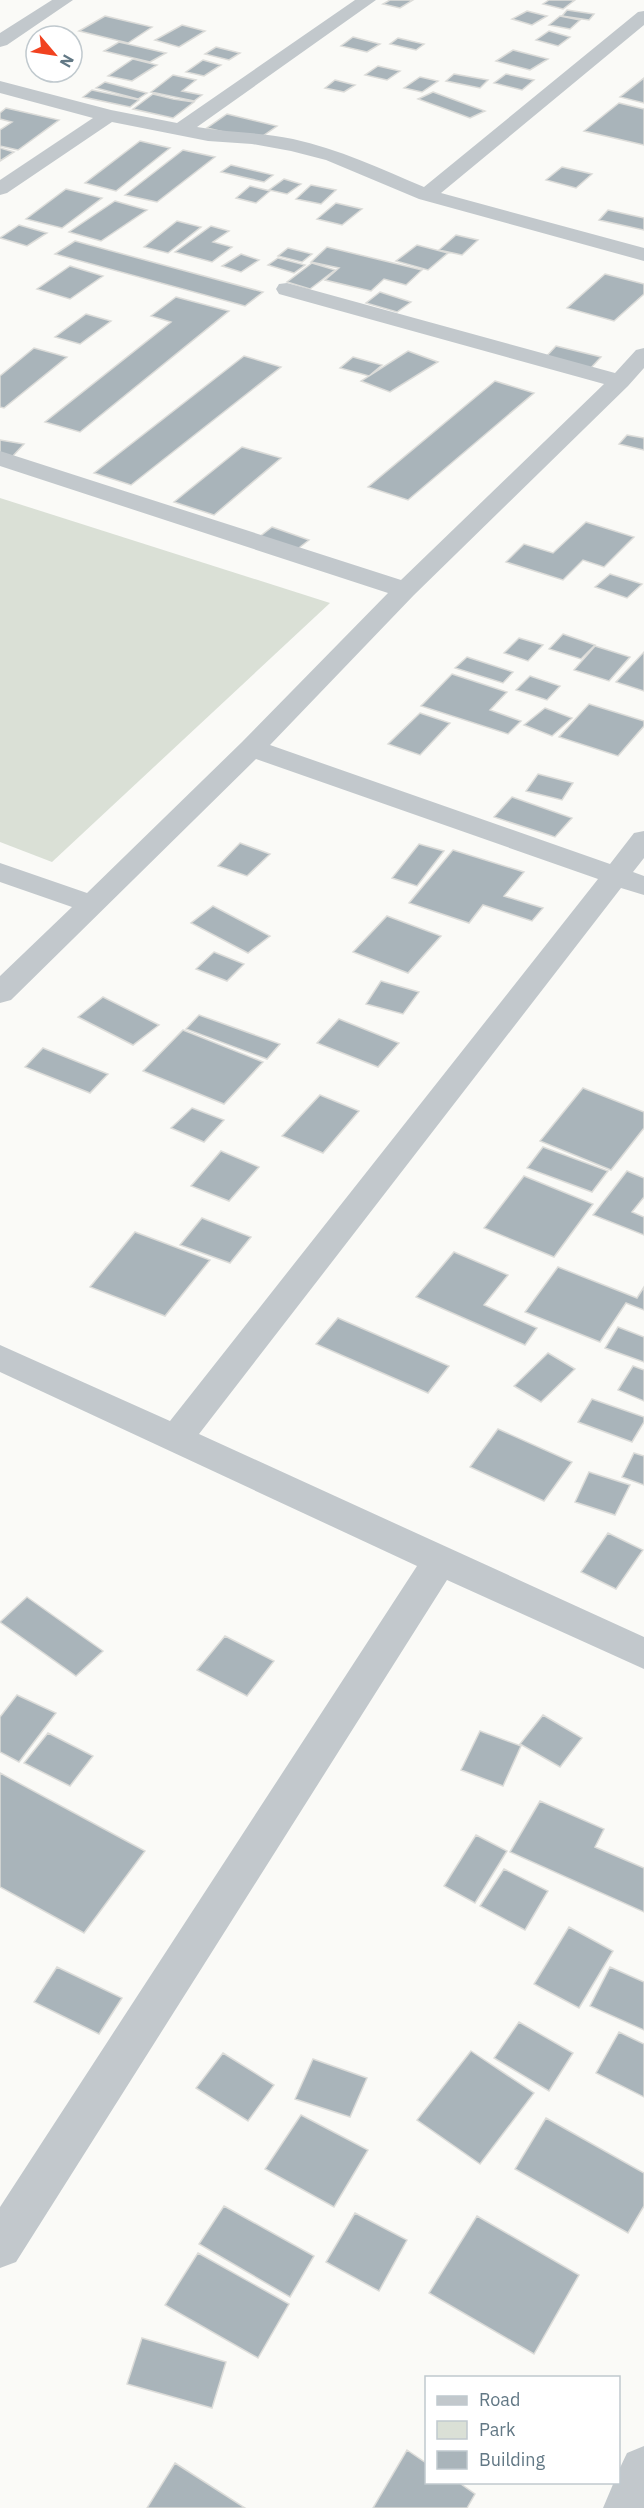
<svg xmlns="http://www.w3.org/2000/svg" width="644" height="2508" font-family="'IBM Plex Sans',sans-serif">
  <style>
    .green { fill: #dae0d6 }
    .building { fill: #a9b4ba; stroke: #dcdcd9; stroke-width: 1.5 }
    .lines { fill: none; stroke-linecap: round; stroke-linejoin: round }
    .minor { fill: #c2c8cc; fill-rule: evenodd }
  </style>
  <rect width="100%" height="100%" fill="#fafaf7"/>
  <!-- green -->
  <path class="green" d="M0 498 330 603 52 862 0 842Z"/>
  <!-- building -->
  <path class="building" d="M390 0H413L400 8 383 4Z
    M549 0H575L563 9 543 4Z
    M567 10 594 14 589 20 562 16Z
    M527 11 547 16 532 25 512 19Z
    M105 16 152 27 128 43 79 31Z
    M560 16 580 20 570 29 549 25Z
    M182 25 205 31 179 47 155 40Z
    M549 31 570 37 558 46 536 40Z
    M353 37 380 44 367 52 341 46Z
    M398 38 424 44 416 50 390 44Z
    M119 42 166 53 150 62 104 51Z
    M216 47 240 53 229 60 205 54Z
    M513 50 548 59 530 70 496 61Z
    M133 59 157 65 132 81 108 76Z
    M203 60 221 65 204 76 186 72Z
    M378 66 400 71 387 80 365 75Z
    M454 74 488 80 480 88 446 81Z
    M506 74 534 80 522 90 494 83Z
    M173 75 196 80 182 91 202 95 194 101 151 92Z
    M420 77 438 81 422 92 404 88Z
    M644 78V103L620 97Z
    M335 80 355 85 344 92 325 88Z
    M105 82 147 93 138 99 96 88Z
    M92 90 139 100 130 107 83 97Z
    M433 92 485 111 470 118 418 99Z
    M153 94 173 99 194 102 173 118 133 109Z
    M619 103 644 109V145L584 131Z
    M6 108 59 120 18 150 0 146V130L12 122 0 119V113Z
    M227 114 277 126 257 140 207 128Z
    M140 141 170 148 116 191 85 183Z
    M0 148 14 152 0 161Z
    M183 150 215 157 157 202 125 195Z
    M231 165 273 175 264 182 221 172Z
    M562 167 592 174 576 188 546 180Z
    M284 179 301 184 287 194 269 190Z
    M311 185 336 190 321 204 296 199Z
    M250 186 270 191 256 203 236 198Z
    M66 189 102 198 62 228 26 219Z
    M115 201 147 210 101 241 69 232Z
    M336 203 362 209 342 225 317 219Z
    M608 210 644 218V230L599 220Z
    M177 221 201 227 168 253 144 247Z
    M19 225 47 233 27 246 0 238Z
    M211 226 229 231 213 242 232 247 212 262 175 252Z
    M456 235 478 240 462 255 439 250Z
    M75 241 263 292 245 306 55 254Z
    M417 245 448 253 428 270 396 261Z
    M327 247 422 270 406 285 384 279 371 291 325 280 339 268 311 262Z
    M288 248 312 254 302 262 278 256Z
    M241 254 259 260 241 272 222 266Z
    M278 258 305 265 294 273 268 265Z
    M312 263 335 270 310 289 287 282Z
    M70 266 103 276 70 299 37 289Z
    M605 274 644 284V294L614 321 567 308Z
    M380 292 411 302 397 312 366 303Z
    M176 297 229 311 80 432 45 422 171 322 151 316Z
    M86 314 111 321 80 344 55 337Z
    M556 346 601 357 588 371 543 360Z
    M34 348 67 357 4 408 0 407V376Z
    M408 351 438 362 390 392 361 381Z
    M244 356 281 367 131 485 94 473Z
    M353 357 382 365 369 376 340 368Z
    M495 381 534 393 408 500 368 487Z
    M627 435 644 438V450L619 444Z
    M0 440 24 444 11 458 0 455Z
    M242 447 281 458 214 515 174 502Z
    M586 522 634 537 604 567 583 560 563 580 506 562 524 544 553 553Z
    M272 527 309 540 291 554 254 541Z
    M610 574 642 584 627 598 595 587Z
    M563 634 595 645 581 659 549 649Z
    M519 638 543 645 528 661 504 653Z
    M595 646 630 657 609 681 574 670Z
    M644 652V691L616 682Z
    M467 657 513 672 503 683 455 668Z
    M452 674 507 692 490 710 521 721 508 734 421 706Z
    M530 676 560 686 547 700 516 690Z
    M589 704 644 721V726L618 756 559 737Z
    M545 708 572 718 552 736 524 725Z
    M420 713 450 723 420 755 388 744Z
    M538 774 573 783 562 800 526 791Z
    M512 797 572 818 555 837 494 817Z
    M240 843 270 854 247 876 218 866Z
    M419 844 444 851 417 886 392 878Z
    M453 850 524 872 504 896 543 908 532 921 483 905 469 923 409 903Z
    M213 906 270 936 248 953 191 923Z
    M387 916 441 936 408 973 353 952Z
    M214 952 244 964 227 981 196 969Z
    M381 981 419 992 403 1014 366 1004Z
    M103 997 159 1025 133 1045 78 1017Z
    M199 1015 280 1044 267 1059 186 1029Z
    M339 1019 399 1043 378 1067 317 1043Z
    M183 1030 263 1062 224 1104 143 1071Z
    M43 1048 108 1074 90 1093 25 1067Z
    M583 1088 644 1112V1128L611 1170 540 1141Z
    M320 1095 359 1111 323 1153 282 1136Z
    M192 1108 224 1120 204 1142 171 1128Z
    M543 1147 608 1171 592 1192 527 1168Z
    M221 1151 259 1167 229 1201 191 1186Z
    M627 1171 644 1178V1197L632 1212 644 1217V1235L593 1215Z
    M524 1176 593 1204 554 1257 484 1228Z
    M202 1218 251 1237 230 1263 180 1245Z
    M135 1232 210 1260 165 1316 90 1287Z
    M454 1252 508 1275 484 1305 537 1328 525 1345 416 1297Z
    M558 1267 637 1298 644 1287V1310L626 1303 600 1342 525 1312Z
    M338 1318 449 1366 428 1393 316 1344Z
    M618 1327 644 1337V1362L605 1348Z
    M548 1353 575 1369 541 1402 514 1386Z
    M633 1366 644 1370V1401L618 1390Z
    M592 1399 644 1417V1422L632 1442 578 1422Z
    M498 1429 572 1462 544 1501 470 1467Z
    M634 1453 644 1456V1485L622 1477Z
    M589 1472 630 1485 615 1515 575 1502Z
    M608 1533 643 1550 616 1589 581 1572Z
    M27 1597 103 1651 76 1676 0 1622Z
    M225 1636 274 1661 247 1696 197 1670Z
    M17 1695 56 1713 19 1762 0 1752V1717Z
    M543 1715 582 1738 560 1767 520 1744Z
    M480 1731 521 1746 503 1786 461 1770Z
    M48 1733 93 1756 70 1786 24 1763Z
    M0 1773 145 1851 84 1933 0 1887Z
    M540 1801 604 1829 595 1847 644 1868V1912L510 1852Z
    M476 1835 507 1851 475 1903 444 1886Z
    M504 1869 548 1891 525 1930 480 1906Z
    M569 1927 613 1951 579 2008 534 1984Z
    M57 1967 122 1998 99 2034 34 2002Z
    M610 1967 644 1982V2030L590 2006Z
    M519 2022 573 2053 549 2091 494 2058Z
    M619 2032 644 2044V2097L596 2073Z
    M471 2051 534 2093 480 2164 417 2120Z
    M223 2053 274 2085 248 2121 196 2088Z
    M313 2059 367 2078 350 2117 295 2099Z
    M301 2115 368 2150 334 2207 265 2169Z
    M546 2118 644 2173V2206L628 2233 515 2169Z
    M224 2206 314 2256 290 2297 199 2244Z
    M355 2213 407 2240 379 2291 326 2262Z
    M477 2216 579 2275 534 2354 429 2293Z
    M198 2253 289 2304 258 2358 165 2305Z
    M142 2338 226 2362 212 2408 127 2384Z
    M407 2450 426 2463V2482H458L475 2494 467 2508H373Z
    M175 2463 245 2508H147Z"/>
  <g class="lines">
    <!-- minor -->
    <path class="minor" d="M52 0H73L7 45 0 47V33Z
      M355 0H376L197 127C229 133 262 132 293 139 339 149 381 169 424 187L638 12 644 11V25L441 193 644 248V261L419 199 326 160 291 151 252 144 208 141 112 122 7 193 0 195V180L93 118 0 93V81L111 110 177 123Z
      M287 283 615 373 636 350 644 348V368L628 386 414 595 270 745 610 864 634 833 644 831V858L633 872 644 876V895L621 888 199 1434 644 1637V1669L447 1580 16 2262 0 2268V2207L417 1566 0 1372V1345L170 1421 598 879 256 759 11 1000 0 1003V976L72 907 0 882V863L87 893 242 742 388 593 0 466V451L401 580 604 384 279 294 276 289 279 284Z
      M644 2446V2508H603L614 2482H618V2472L627 2453Z"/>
  </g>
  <!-- legend -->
  <rect x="425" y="2376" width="195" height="108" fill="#ffffff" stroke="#c0c9ce" stroke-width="1.5"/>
  <rect x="437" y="2396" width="30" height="9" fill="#c2c8cc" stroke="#c0c9ce" stroke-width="1.5"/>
  <text x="479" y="2406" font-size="18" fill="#627885">Road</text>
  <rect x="437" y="2421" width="30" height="18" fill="#dae0d6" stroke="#c0c9ce" stroke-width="1.5"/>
  <text x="479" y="2436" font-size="18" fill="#627885">Park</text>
  <rect x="437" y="2451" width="30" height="18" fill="#a9b4ba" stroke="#c0c9ce" stroke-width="1.5"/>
  <text x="479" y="2466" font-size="18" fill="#627885">Building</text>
  <!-- north arrow -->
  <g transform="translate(54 54) rotate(119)"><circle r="28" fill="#ffffff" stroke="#c0c9ce" stroke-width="1.5"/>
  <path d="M0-4.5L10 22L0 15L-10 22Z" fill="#f14220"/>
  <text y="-9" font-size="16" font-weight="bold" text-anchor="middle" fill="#627885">N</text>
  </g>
</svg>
